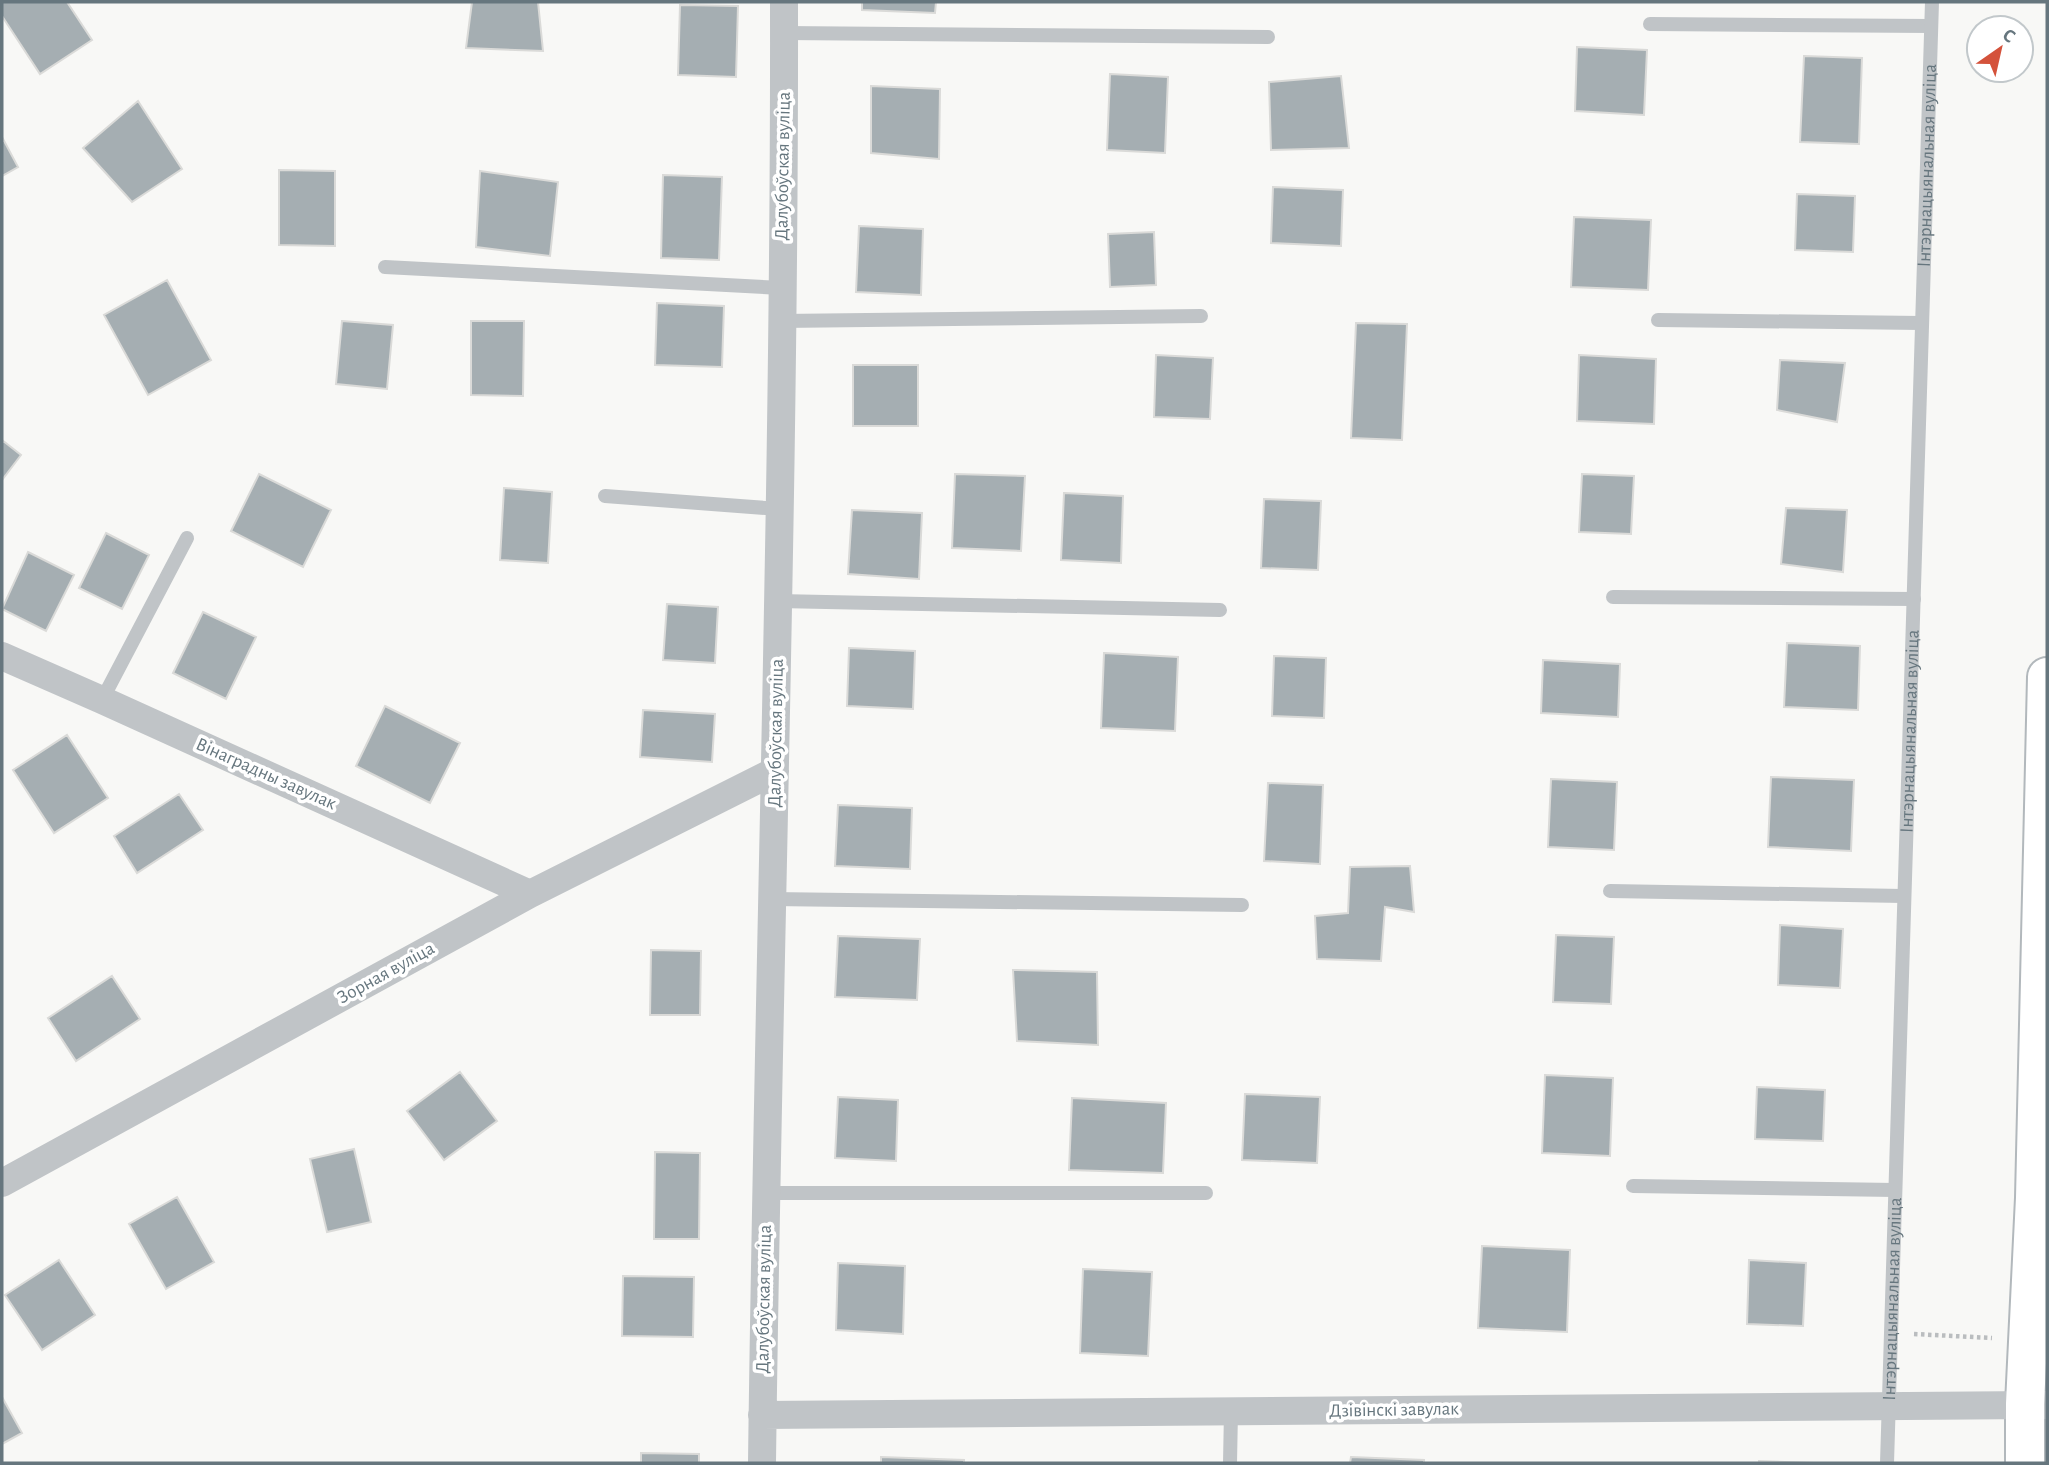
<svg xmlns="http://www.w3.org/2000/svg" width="2049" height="1465" font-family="'Alegreya Sans',sans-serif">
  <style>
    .building { fill: #a5aeb2; stroke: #dadad8; stroke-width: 2 }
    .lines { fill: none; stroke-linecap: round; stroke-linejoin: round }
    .secondary-casing { stroke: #b2b8bc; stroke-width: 42 }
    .path { stroke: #babdbf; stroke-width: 4.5; stroke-dasharray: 3.5 3.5; stroke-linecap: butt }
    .lane { stroke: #c0c4c7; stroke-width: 14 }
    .street { stroke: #c0c4c7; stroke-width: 28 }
    .secondary { stroke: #fff; stroke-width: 38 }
    .labels { text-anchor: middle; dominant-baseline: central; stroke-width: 7; stroke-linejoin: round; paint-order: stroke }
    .street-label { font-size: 19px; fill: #66767e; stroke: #fff }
  </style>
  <rect width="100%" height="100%" fill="#f8f8f6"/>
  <!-- building -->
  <path class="building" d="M2 2H67L92 40 40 74 2 16Z
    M472 2H538L543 51 466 48Z
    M862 2H936L935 13 862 10Z
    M680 5 738 6 736 77 678 75Z
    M1577 47 1647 50 1644 115 1575 111Z
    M1804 56 1862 58 1859 144 1800 142Z
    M1110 74 1168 77 1165 153 1107 150Z
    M1341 76 1349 148 1271 150 1269 82Z
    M871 86 940 89 939 159 871 153Z
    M138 101 182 169 132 202 83 148Z
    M2 137 18 167 2 176Z
    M279 170 335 171V246L279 245Z
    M480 171 558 182 550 256 476 247Z
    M663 175 722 177 719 260 661 258Z
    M1273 187 1343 190 1341 246 1271 243Z
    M1797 194 1855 196 1853 252 1795 250Z
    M1574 217 1651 220 1648 290 1571 287Z
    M859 226 923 229 921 295 856 292Z
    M1154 232 1156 285 1110 287 1108 234Z
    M167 280 211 360 148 395 104 315Z
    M657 303 724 306 722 367 655 365Z
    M342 321 393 325 387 389 336 384Z
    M471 321H524L523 396 471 395Z
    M1356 323 1407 324 1402 440 1351 438Z
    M1156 355 1213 358 1210 419 1154 417Z
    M1579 355 1656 359 1654 424 1577 421Z
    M1780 360 1845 363 1837 422 1777 410Z
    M853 365H918V426H853Z
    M2 440 21 455 2 480Z
    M259 474 331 510 303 567 231 531Z
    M955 474 1025 476 1021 551 952 548Z
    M1582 474 1634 476 1631 534 1579 532Z
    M504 488 552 492 548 563 500 560Z
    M1064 493 1123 496 1121 563 1061 560Z
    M1264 499 1321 501 1318 570 1261 568Z
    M1786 508 1847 510 1843 572 1781 564Z
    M852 510 922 513 919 579 848 574Z
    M106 533 149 555 122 609 79 588Z
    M28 552 74 575 46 631 2 609Z
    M667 604 718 607 715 663 663 660Z
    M203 612 256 637 226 699 173 673Z
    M1787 643 1860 646 1858 710 1784 707Z
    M849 648 915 651 913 709 847 706Z
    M1104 653 1178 657 1175 731 1101 728Z
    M1274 656 1326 658 1324 718 1272 716Z
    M1543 660 1620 664 1618 717 1541 713Z
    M385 706 460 743 430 803 356 766Z
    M643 710 715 714 712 762 640 757Z
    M67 735 108 798 54 833 13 770Z
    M1771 777 1854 780 1851 851 1768 847Z
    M1551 779 1617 782 1614 850 1548 847Z
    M1268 783 1323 785 1320 864 1264 861Z
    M179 794 203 830 137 873 114 836Z
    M838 805 912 808 910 869 835 866Z
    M1410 866 1414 912 1385 907 1381 961 1317 959 1315 916 1348 913 1350 867Z
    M1780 925 1843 929 1840 988 1778 985Z
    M1556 935 1614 937 1611 1004 1553 1002Z
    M838 936 920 939 917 1000 835 997Z
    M651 950 701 951 700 1015H650Z
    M1013 970 1097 972 1098 1045 1017 1041Z
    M112 976 140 1019 76 1061 48 1018Z
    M460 1072 497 1121 444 1160 407 1111Z
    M1545 1075 1613 1078 1610 1156 1542 1153Z
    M1757 1087 1825 1090 1823 1141 1755 1139Z
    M1245 1094 1320 1097 1317 1163 1242 1160Z
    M838 1097 898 1100 896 1161 835 1158Z
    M1072 1098 1166 1103 1163 1173 1069 1170Z
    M354 1149 371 1222 327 1232 310 1159Z
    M655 1152 700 1153 699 1239H654Z
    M177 1197 214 1262 166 1289 129 1224Z
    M1482 1246 1570 1250 1567 1332 1478 1328Z
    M59 1260 95 1315 42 1350 5 1295Z
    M1749 1260 1806 1263 1803 1326 1747 1324Z
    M838 1263 905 1266 903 1334 836 1330Z
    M1083 1269 1152 1272 1148 1356 1080 1353Z
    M623 1276 694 1277 693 1337 622 1336Z
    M2 1397 22 1433 2 1444Z
    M641 1453 699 1454V1463H641Z
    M881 1457 964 1460V1463H881Z
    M1351 1457 1424 1460V1463H1350Z
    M1759 1461 1814 1463H1759Z"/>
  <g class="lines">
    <!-- secondary casing -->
    <g class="secondary-casing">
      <path id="secondary" d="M2025 1463V1404L2035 1198 2047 677"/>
    </g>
    <!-- path -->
    <path class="path" d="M1914 1334 1992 1338"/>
    <!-- lane -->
    <g class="lane">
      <path d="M1650 24 1931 26"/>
      <path d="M784 33 1268 37"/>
      <path d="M385 267 782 288"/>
      <path d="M1658 320 1921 323"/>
      <path d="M781 321 1201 316"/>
      <path d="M605 496 779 509"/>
      <path d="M1613 597 1914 599"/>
      <path d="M778 601 1220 610"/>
      <path d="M102 700 187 538"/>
      <path d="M1610 891 1903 896"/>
      <path d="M772 899 1242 905"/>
      <path d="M1633 1186 1895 1190"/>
      <path d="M765 1193H1206"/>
      <path d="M1230 1463 1231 1411"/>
      <path id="s1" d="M1887 1463 1932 2"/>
    </g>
    <!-- street -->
    <path class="street" d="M2 656 102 700 530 894
      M2 1183 530 894 775 771
      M762 1415 2047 1405
      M762 1463C768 976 785 489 784 2"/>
    <!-- secondary -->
    <use href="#secondary" class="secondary"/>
  </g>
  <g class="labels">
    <!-- street labels -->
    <g class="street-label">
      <text transform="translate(783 166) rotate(-89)">Далубоўская вуліца</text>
      <text stroke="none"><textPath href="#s1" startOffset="1298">Інтэрнацыянальная вуліца</textPath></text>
      <text stroke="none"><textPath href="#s1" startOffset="732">Інтэрнацыянальная вуліца</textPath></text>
      <text transform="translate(776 733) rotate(-89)">Далубоўская вуліца</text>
      <text transform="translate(266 774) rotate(24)">Вінаградны завулак</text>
      <text transform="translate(386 973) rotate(-29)">Зорная вуліца</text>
      <text transform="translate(764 1299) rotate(-89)">Далубоўская вуліца</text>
      <text stroke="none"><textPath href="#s1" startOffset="164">Інтэрнацыянальная вуліца</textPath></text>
      <text transform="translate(1394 1410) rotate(-1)">Дзівінскі завулак</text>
    </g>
  </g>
  <!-- border -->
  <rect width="2049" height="1465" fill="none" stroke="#66767e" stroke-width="7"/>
  <!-- north arrow -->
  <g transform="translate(2000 49) rotate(34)"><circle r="33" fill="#ffffff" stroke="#c2c8cb" stroke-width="2"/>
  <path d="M0-5L12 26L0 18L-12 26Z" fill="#d4523b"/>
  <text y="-10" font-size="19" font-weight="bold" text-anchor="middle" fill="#66767e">С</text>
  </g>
</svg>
